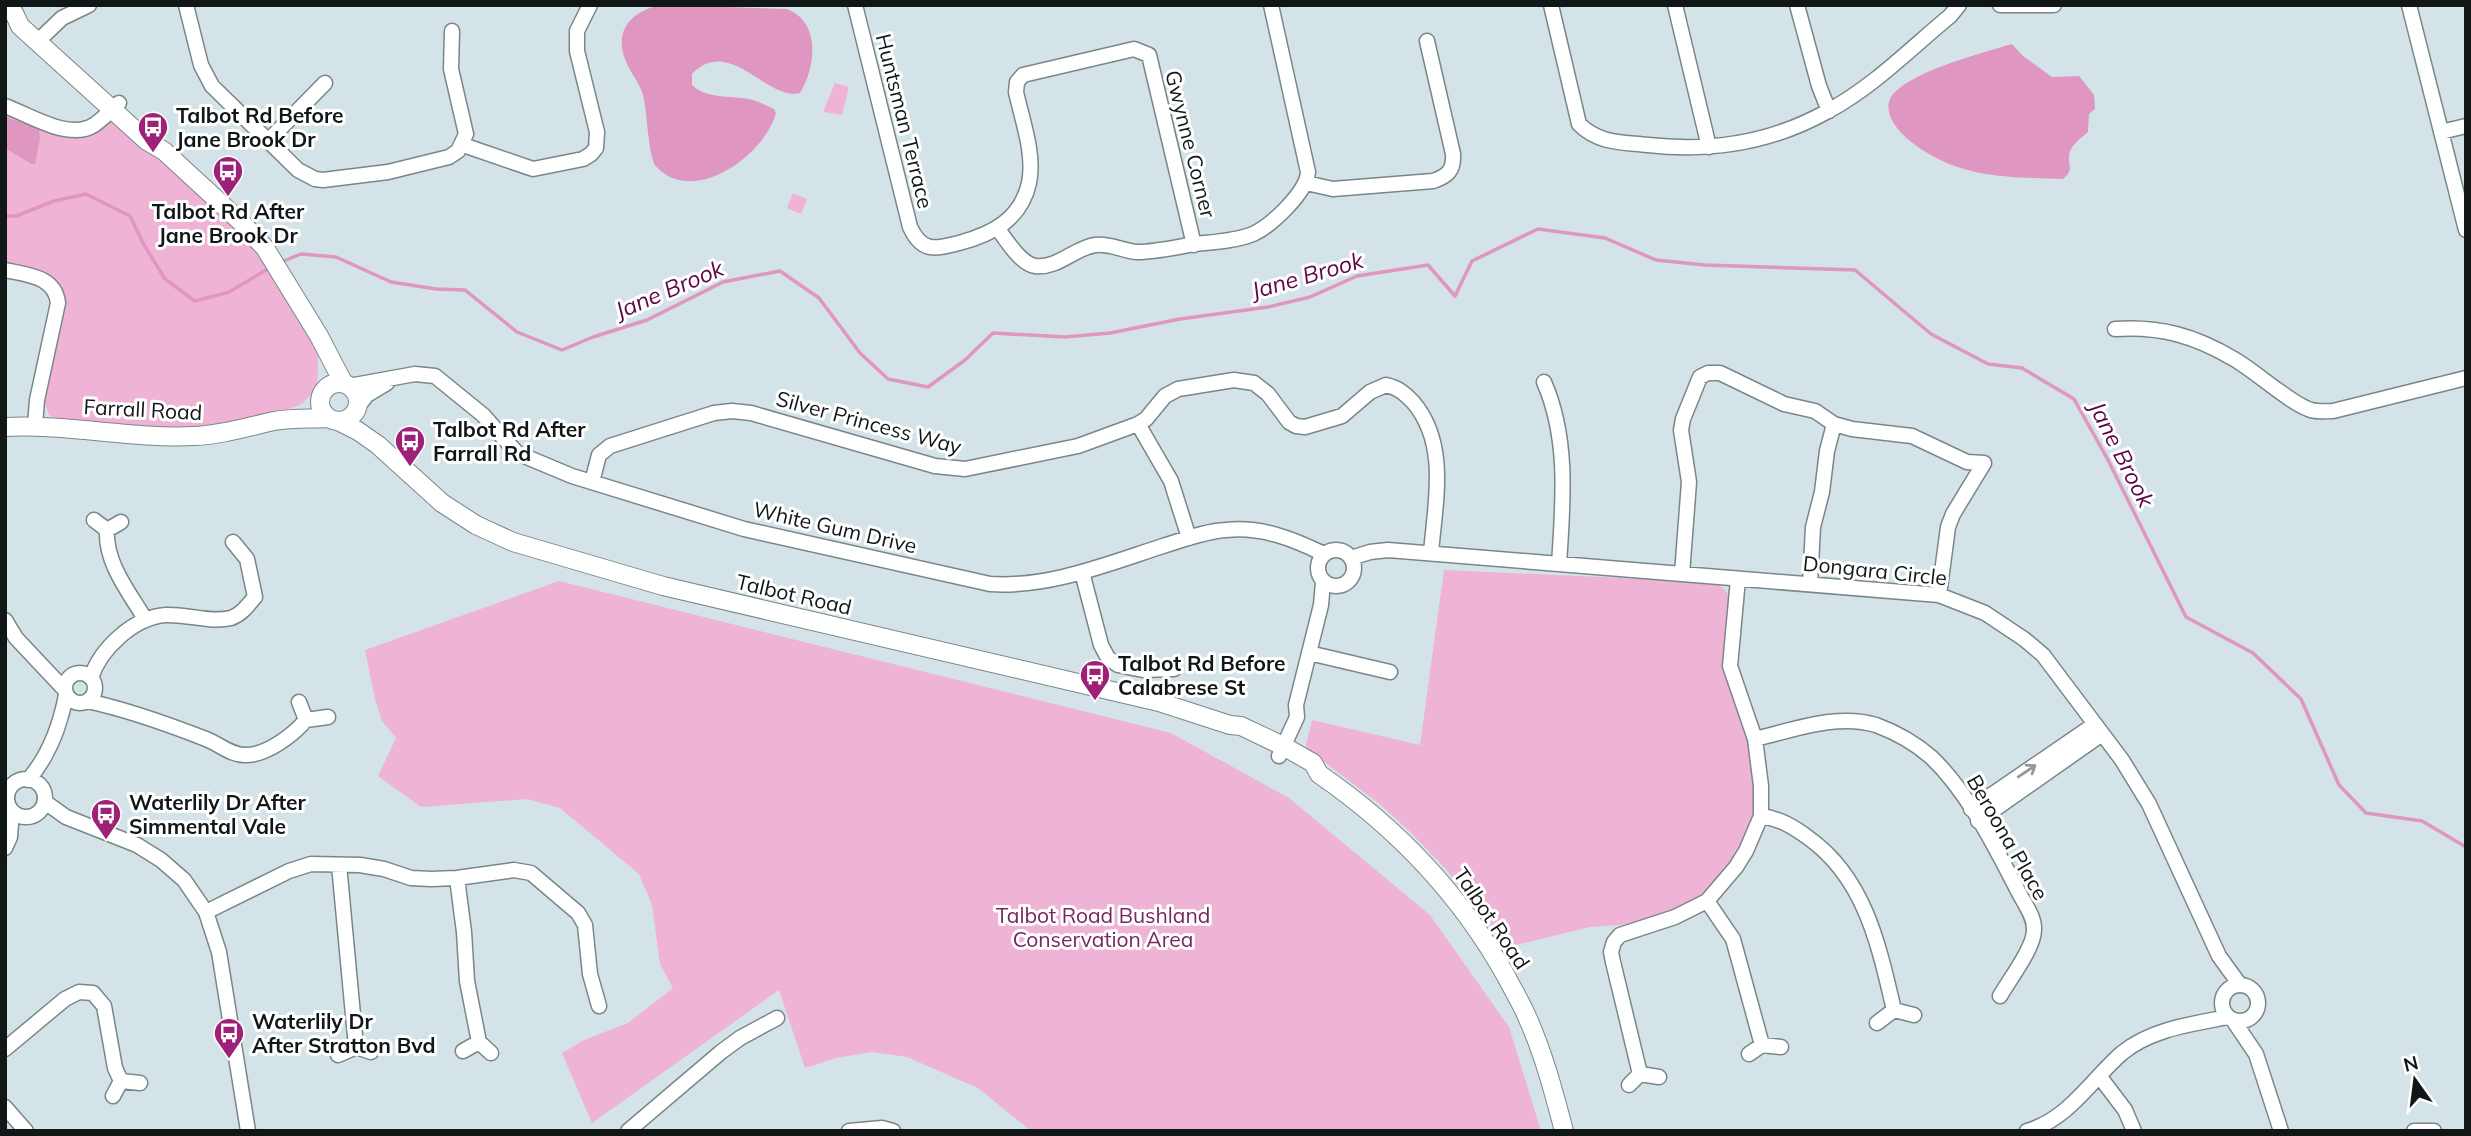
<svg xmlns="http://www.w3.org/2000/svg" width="2471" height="1136" font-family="Mulish,sans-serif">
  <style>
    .green { fill: #efb3d6 }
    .water { fill: #df96c1 }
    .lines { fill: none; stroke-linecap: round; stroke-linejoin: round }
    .stream { stroke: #df96c1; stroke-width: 3.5 }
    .minor-casing { stroke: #79868a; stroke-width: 17 }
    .major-casing { stroke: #79868a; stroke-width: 20 }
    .minor { stroke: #fff; stroke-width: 14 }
    .major { stroke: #fff; stroke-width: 18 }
    .oneway { stroke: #949697 }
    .labels { text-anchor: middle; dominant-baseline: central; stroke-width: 6; stroke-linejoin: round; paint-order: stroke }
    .poi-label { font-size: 21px; font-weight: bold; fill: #111617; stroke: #fff; text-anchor: start }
    .street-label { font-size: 21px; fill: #111617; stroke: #fff }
    .park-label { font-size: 21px; fill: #79265e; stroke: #fff }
    .water-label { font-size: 23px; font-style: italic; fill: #5d0545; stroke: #fff }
  </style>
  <rect width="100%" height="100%" fill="#d4e3e7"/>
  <!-- green -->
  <path class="green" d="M835 83 849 87 842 115 823 112Z
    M5 106 68 130 112 110 241 222 319 336 317 388 302 404 281 412 227 426 158 428 55 418 49 415 44 401 64 297C52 269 32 270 5 263Z
    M793 193 807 199 801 214 787 208Z
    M1444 570 1711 582C1722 585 1727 590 1731 601L1725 661 1747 731 1754 762 1756 802 1753 820 1738 855 1704 895 1680 909 1649 919 1621 925 1590 927 1508 947 1445 868 1410 832 1381 805 1307 749 1306 745 1312 720 1420 745Z
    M559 581 1171 733 1289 798 1430 915 1509 1027 1541 1131H1031L978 1088 907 1057 872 1052 836 1058 805 1068 779 990 592 1123 562 1053 584 1040 628 1023 673 988 660 964 652 905 639 874 560 808 527 799 421 807 378 776 396 738 382 721 375 699 365 650Z"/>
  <!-- water -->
  <path class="water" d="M663 5 787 9C821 22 816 67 800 93 766 101 730 35 692 74V85C707 100 734 95 753 100 760 102 767 106 774 109L776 113C764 157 690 209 654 164 647 142 648 118 643 95 640 84 633 76 628 66 611 33 630 10 663 5Z
    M2012 44 2023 56 2052 77 2079 76 2094 95 2095 109 2089 114 2088 132C2080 139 2069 146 2069 157 2069 168 2073 171 2063 179 2013 177 1968 179 1924 151 1912 143 1901 135 1893 122 1889 115 1886 105 1891 97 1908 72 1982 53 2012 44Z
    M5 117 39 129 40 139 35 164H32L5 148Z"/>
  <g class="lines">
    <!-- stream -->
    <path class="stream" d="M5 216H16L54 201 86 194 130 216 143 243 165 279 195 301 229 292 271 267
      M281 262 301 254 336 257 391 282 436 289 465 290 517 332 562 350 593 337 647 320 723 282 780 271 819 298 860 353 888 379 928 387 965 360 993 333 1065 337 1110 333 1180 319 1268 307 1310 297 1357 276 1428 265 1455 296 1472 261 1538 229 1605 238 1656 260 1705 265 1855 270 1931 334 1988 364 2022 368 2074 399 2108 460 2186 617 2253 653 2301 699 2339 785 2366 813 2422 821 2466 847"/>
    <!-- minor casing -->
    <g class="minor-casing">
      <path id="minor" d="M186 5 201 65 212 86 298 170 315 179 323 180 388 172 449 157 458 151 466 134 451 69 452 31
        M855 5 910 227C922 253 935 249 959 243 993 234 1021 219 1029 183 1035 154 1022 120 1016 92L1017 82 1023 75 1134 49 1149 55 1194 245
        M1551 5 1579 124C1599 144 1622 142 1648 145 1711 152 1773 142 1828 111 1873 87 1911 48 1950 16L1959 5
        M1675 5 1709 147
        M1797 5 1819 86 1829 111
        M2000 5H2054
        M2409 5 2466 230
        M37 42 62 18 89 5
        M5 106C30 115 69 141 94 125 103 119 111 110 119 103
        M2441 132 2466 126
        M268 141 325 83
        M463 145 533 169 583 159 591 154 596 148 597 132 577 51V31L590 5
        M1306 183 1333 189 1433 181C1448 176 1454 170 1453 154L1427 41
        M998 229C1007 241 1020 263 1035 266 1057 269 1075 248 1095 245 1110 243 1123 251 1137 252 1156 252 1176 247 1195 244 1214 242 1236 241 1253 234 1271 226 1307 192 1308 172L1271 5
        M5 270C27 275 55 276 58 303L37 400 35 425
        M2115 329C2161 326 2195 336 2234 359 2255 371 2291 404 2311 410 2318 412 2325 411 2333 411L2466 378
        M1544 382C1569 439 1563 503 1559 564
        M349 386 415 374 435 376 483 415 517 453 572 476 744 529 990 584C1049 588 1107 564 1163 546 1183 540 1205 531 1226 530 1261 526 1293 539 1324 554
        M358 406 367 395 387 383
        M1138 424 1171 481 1189 538
        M592 482 599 455 610 446 714 413 732 411 751 413 935 466 965 469 1078 446 1138 424 1146 419 1165 396 1178 389 1234 380 1254 383 1268 394 1289 422 1296 426 1305 427 1342 416 1370 392 1386 385C1399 388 1404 393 1413 402 1449 444 1435 503 1431 553
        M94 520 107 530 121 522
        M107 530C105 563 129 592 145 619
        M1318 568a18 18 0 1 1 36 0a18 18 0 1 1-36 0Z
        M1351 558 1370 552 1388 550 1939 595 1985 613 2024 639 2043 655 2122 760 2149 804 2219 956 2240 985
        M1082 572 1101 645 1108 658 1118 665 1143 670 1174 669
        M1682 574 1689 482 1681 430 1683 419 1700 377 1708 373H1720L1784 404 1815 411 1834 424 1852 429 1912 436 1967 462 1984 463 1953 514 1948 527 1939 595
        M1810 584 1813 527 1822 492 1827 451 1834 424
        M5 620 16 638 64 689
        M1309 653 1390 672
        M65 688a15 15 0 1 1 30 0a15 15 0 1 1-30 0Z
        M91 678C100 649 134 617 166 615 186 614 211 623 231 618 242 614 248 605 255 597L247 559 233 542
        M87 701C125 709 170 725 206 739 219 744 232 756 246 755 267 755 293 735 306 720L299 702
        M306 720 328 717
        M1755 739C1793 730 1838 713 1876 725 1895 732 1916 744 1931 757 1968 792 1995 847 2018 891 2024 903 2035 917 2034 930 2034 948 2009 980 2000 996
        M1279 756 1297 717 1296 705 1321 605 1323 582
        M7 798a19 19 0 1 1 38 0a19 19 0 1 1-38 0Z
        M28 780C49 756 60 726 66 695
        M45 802 66 817 137 845 161 860 184 880 206 912 219 952 248 1131
        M1971 809 2095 724
        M1761 816C1781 819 1794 827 1810 839 1866 880 1879 947 1894 1010
        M1978 821 2102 734
        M5 848 10 837 12 811
        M339 865 356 1047
        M457 878 464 932 467 981 479 1042
        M1707 901 1733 939 1762 1045
        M206 912 289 871 311 864 360 865 384 869 411 878 431 879 457 878 514 870 531 873 578 913 585 925 590 974 599 1006
        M2222 1003a18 18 0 1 1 36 0a18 18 0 1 1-36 0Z
        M2233 1020 2256 1054 2281 1131
        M1877 1023 1894 1010 1914 1015
        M5 1049 65 999 79 992 93 993 104 1006 115 1068 121 1081
        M463 1051 479 1042 491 1053
        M1749 1054 1762 1045 1781 1047
        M338 1055 356 1047 371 1052
        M1640 1074 1613 962 1611 952 1614 942 1620 935 1675 917 1707 901 1736 867 1746 851 1761 816V786L1755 739 1730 666 1738 579
        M2100 1077 2125 1110 2134 1131
        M1629 1085 1640 1074 1659 1077
        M113 1096 121 1081 140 1083
        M5 1107 26 1131
        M628 1131 721 1052 740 1038 777 1018
        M849 1131 882 1128 893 1131
        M2027 1131C2069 1119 2091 1080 2122 1053 2151 1029 2192 1024 2228 1017
        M2414 1131H2434"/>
    </g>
    <!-- major casing -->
    <g class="major-casing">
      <path id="major" d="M14 13 20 26 147 141 164 151 241 222 265 248 319 336 344 384
        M320 402a19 19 0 1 1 38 0a19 19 0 1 1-38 0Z
        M338 421 358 431 378 445 442 503 476 525 513 542 663 586 1159 702 1230 725 1241 726 1285 747 1313 763 1319 774C1396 827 1460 894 1506 976 1513 990 1522 1004 1528 1019 1544 1055 1554 1093 1564 1131
        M5 427C69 424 131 439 194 436 221 435 247 427 274 421 291 418 310 419 328 418"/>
    </g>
    <!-- minor -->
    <use href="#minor" class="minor"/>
    <!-- major -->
    <use href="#major" class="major"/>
  </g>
  <!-- one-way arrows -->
  <defs><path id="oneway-shaft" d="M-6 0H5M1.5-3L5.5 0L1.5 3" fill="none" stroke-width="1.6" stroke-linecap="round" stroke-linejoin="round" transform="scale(1.75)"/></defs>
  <use class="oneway" href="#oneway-shaft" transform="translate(2027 771) rotate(-34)"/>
  <!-- icons -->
  <defs>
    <g id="bus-pin" transform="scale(1.575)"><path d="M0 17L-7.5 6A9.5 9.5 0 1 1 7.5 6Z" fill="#9d2177" stroke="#fff"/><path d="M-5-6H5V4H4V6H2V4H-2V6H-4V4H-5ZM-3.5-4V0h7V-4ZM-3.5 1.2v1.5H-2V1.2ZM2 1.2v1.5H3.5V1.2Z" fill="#fff"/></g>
  </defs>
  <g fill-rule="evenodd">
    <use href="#bus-pin" x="153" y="127"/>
    <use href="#bus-pin" x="228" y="171"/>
    <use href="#bus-pin" x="410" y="441"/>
    <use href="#bus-pin" x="1095" y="675"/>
    <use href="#bus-pin" x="106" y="814"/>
    <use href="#bus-pin" x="229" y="1033"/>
  </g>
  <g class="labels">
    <!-- poi labels -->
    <g class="poi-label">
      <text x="176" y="115">Talbot Rd Before<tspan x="176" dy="24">Jane Brook Dr</tspan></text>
      <text x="228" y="211" text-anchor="middle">Talbot Rd After<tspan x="228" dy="24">Jane Brook Dr</tspan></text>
      <text x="433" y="429">Talbot Rd After<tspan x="433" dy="24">Farrall Rd</tspan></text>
      <text x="1118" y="663">Talbot Rd Before<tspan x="1118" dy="24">Calabrese St</tspan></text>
      <text x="129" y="802">Waterlily Dr After<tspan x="129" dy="24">Simmental Vale</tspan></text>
      <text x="252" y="1021">Waterlily Dr<tspan x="252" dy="24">After Stratton Bvd</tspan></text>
    </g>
    <!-- street labels -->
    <g class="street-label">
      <text transform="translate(905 121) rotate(76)">Huntsman Terrace</text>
      <text transform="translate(1191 144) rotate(76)">Gwynne Corner</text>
      <text transform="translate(143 409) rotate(3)">Farrall Road</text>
      <text transform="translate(869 422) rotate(15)">Silver Princess Way</text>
      <text transform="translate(835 527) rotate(13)">White Gum Drive</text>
      <text transform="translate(1875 570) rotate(6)">Dongara Circle</text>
      <text transform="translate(794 594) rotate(13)">Talbot Road</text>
      <text transform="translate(2008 837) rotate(60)">Beroona Place</text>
      <text transform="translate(1492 918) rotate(56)">Talbot Road</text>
    </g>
    <!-- park labels -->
    <g class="park-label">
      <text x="1103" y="915">Talbot Road Bushland<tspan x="1103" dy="24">Conservation Area</tspan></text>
    </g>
    <!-- water labels -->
    <g class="water-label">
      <text transform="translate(1307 275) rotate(-16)">Jane Brook</text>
      <text transform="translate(669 289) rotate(-23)">Jane Brook</text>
      <text transform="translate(2122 454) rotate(63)">Jane Brook</text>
    </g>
  </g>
  <!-- border -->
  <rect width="2471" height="1136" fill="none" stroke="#111617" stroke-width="14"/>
  <!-- north arrow -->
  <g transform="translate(2415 1080) rotate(346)" stroke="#ffffff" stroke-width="5" paint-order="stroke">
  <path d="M0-5L12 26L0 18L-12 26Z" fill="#111617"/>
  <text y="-10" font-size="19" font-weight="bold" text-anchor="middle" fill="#111617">N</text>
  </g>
</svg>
